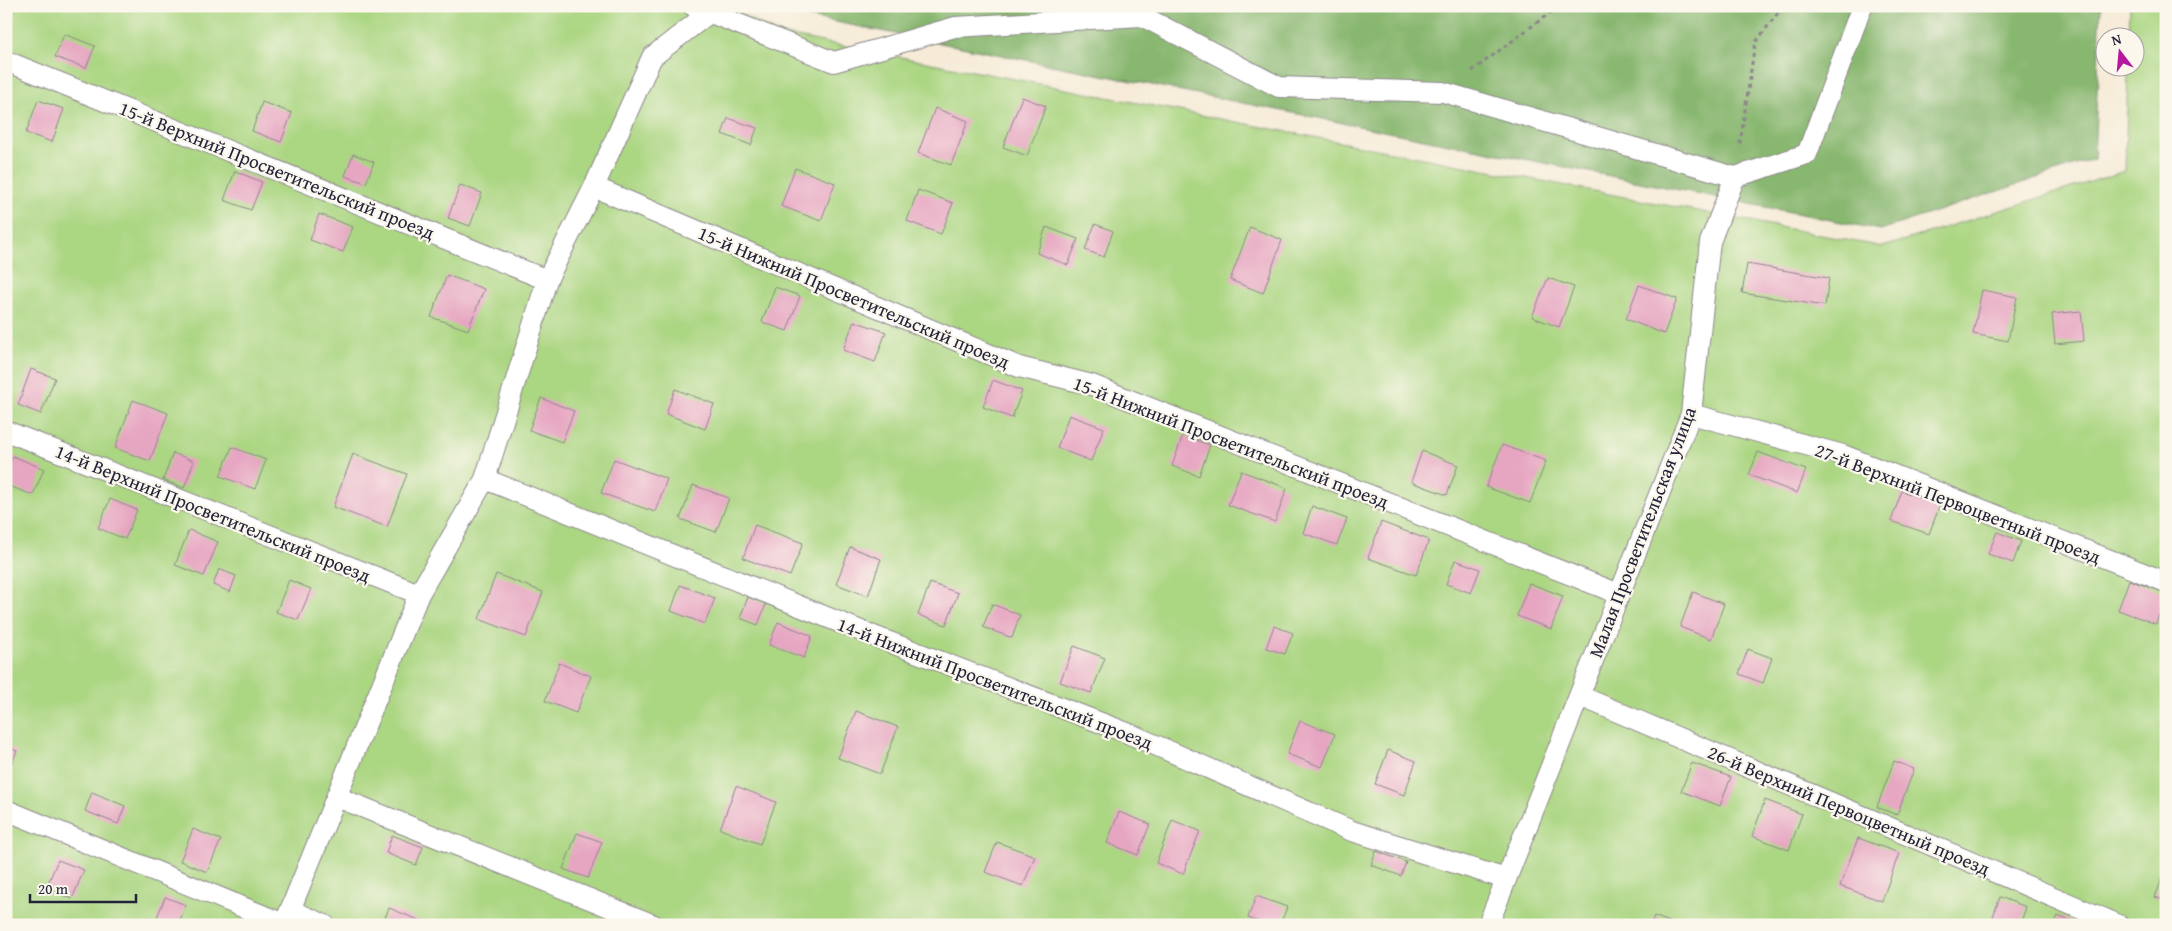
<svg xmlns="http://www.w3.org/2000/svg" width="2172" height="931" font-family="'Gentium Book Plus',serif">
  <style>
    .green { fill: #abd682; stroke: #667c5e }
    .forest { fill: #88b770; stroke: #556c56 }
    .building { fill: #e6a5c1 }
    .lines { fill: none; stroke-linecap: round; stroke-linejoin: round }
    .lane-casing { stroke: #8c8689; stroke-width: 22 }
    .path { stroke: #8c8689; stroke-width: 3; stroke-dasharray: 4 4; stroke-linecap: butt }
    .lane { stroke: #fff; stroke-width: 20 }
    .labels { text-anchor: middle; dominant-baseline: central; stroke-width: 4.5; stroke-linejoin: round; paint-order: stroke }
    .street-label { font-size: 19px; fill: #22223b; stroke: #fbf7ec }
  </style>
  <rect width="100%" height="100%" fill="#fbf7ec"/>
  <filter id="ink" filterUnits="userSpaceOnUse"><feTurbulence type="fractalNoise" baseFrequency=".02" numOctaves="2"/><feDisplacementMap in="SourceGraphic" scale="10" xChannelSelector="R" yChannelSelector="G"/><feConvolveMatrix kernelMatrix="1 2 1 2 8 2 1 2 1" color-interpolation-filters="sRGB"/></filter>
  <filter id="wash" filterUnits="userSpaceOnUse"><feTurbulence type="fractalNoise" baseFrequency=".0096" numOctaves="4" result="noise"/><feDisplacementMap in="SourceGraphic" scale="20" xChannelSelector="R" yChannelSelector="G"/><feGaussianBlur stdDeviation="1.12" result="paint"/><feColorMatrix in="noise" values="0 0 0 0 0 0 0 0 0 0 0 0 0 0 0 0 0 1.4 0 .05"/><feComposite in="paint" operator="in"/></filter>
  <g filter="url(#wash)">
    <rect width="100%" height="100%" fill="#f6ebd7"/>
    <!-- green -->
    <path class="green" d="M6 6H726L776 33 1883 247 2125 171 2128 68H2134V38L2129 37 2130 6H2166V925H6Z"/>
    <!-- forest -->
    <path class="forest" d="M771 6H2101L2094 159 1881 230 780 11Z"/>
    <g id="blocks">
      <!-- building -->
      <path class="building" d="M64 34 95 46 86 68 55 57Z
        M1022 97 1046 106 1027 156 1003 147Z
        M38 100 64 109 52 142 26 133Z
        M262 102 292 113 281 142 252 131Z
        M935 108 968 121 951 165 918 153Z
        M728 118 757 128 751 145 722 134Z
        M353 154 374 162 366 183 345 176Z
        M795 168 835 183 821 221 781 206Z
        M235 171 262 182 251 210 224 200Z
        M460 185 482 193 470 226 448 218Z
        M918 190 953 203 941 234 907 221Z
        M319 214 353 227 343 252 310 240Z
        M1095 224 1113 231 1104 257 1085 250Z
        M1046 227 1078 239 1068 265 1037 253Z
        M1250 227 1282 240 1263 293 1230 280Z
        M1747 264 1829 278 1825 306 1742 293Z
        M447 275 484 289 468 330 431 317Z
        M1548 278 1574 287 1559 327 1532 317Z
        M1639 285 1677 299 1664 334 1626 319Z
        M775 287 800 296 787 331 762 322Z
        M1982 290 2017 297 2008 341 1973 334Z
        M2081 311 2084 341 2055 344 2052 314Z
        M854 321 886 332 875 362 843 350Z
        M31 369 55 378 41 414 18 405Z
        M993 380 1022 391 1012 418 983 407Z
        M675 389 714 404 705 429 666 414Z
        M541 398 574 411 562 442 529 430Z
        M133 400 168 413 150 461 115 448Z
        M1069 415 1104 428 1091 461 1057 448Z
        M1183 435 1210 445 1199 476 1172 466Z
        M1502 445 1546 461 1530 503 1486 487Z
        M232 447 266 460 255 489 220 476Z
        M1422 451 1458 465 1447 495 1411 482Z
        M1758 452 1806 470 1797 493 1749 475Z
        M173 453 194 461 184 488 163 480Z
        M353 454 407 474 387 527 333 507Z
        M13 456 44 469 33 495 6 485V472Z
        M614 459 667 479 655 512 601 493Z
        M1241 471 1287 488 1275 522 1228 505Z
        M693 485 729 498 716 532 680 519Z
        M1902 491 1940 505 1929 534 1891 521Z
        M110 499 137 510 125 539 98 528Z
        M1312 506 1347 519 1337 545 1303 533Z
        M1381 522 1429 540 1416 575 1368 558Z
        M755 525 803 543 790 576 743 558Z
        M189 530 218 542 204 576 175 565Z
        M1997 532 2021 541 2013 563 1988 554Z
        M850 547 881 559 868 596 836 584Z
        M1455 560 1480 569 1471 593 1446 584Z
        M219 569 236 576 230 592 213 585Z
        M496 574 543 592 526 637 479 619Z
        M289 580 311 589 298 620 276 612Z
        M2129 580 2166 593 2156 624 2118 610Z
        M930 583 958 593 946 625 918 615Z
        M1529 583 1563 596 1551 629 1517 616Z
        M680 585 715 598 705 624 671 611Z
        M1693 592 1724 604 1711 639 1680 627Z
        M748 597 766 604 758 625 740 618Z
        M992 604 1020 615 1012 638 983 627Z
        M778 622 812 636 804 658 769 645Z
        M1274 626 1293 633 1285 654 1266 648Z
        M1074 646 1105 658 1091 693 1060 682Z
        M1748 649 1772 658 1763 683 1739 674Z
        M559 663 591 676 576 713 545 701Z
        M856 711 898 727 880 774 838 758Z
        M1300 721 1335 734 1322 767 1287 754Z
        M6 747 17 751 12 763 6 761Z
        M1388 750 1416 761 1404 795 1375 784Z
        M1894 761 1914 769 1897 815 1877 807Z
        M1692 763 1731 777 1720 806 1681 791Z
        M736 786 776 802 760 844 720 829Z
        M92 792 125 806 118 824 85 811Z
        M1765 800 1802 814 1789 850 1752 836Z
        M1119 812 1150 824 1138 855 1107 843Z
        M1172 820 1200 831 1183 874 1156 863Z
        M193 829 221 840 207 872 180 861Z
        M577 833 602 842 588 878 563 869Z
        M392 835 423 847 416 865 386 853Z
        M1858 838 1899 853 1882 901 1840 886Z
        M997 842 1035 856 1023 886 985 872Z
        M1376 851 1406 862 1401 876 1371 865Z
        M58 860 84 870 72 899 46 888Z
        M2166 869V901L2155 897Z
        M1256 896 1287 907 1280 925H1266L1248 918Z
        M165 897 186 905 178 925H168L156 920Z
        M2000 897 2026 907 2020 925H1990Z
        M389 908 421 921 419 925H382Z
        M1654 916 1677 925H1651Z
        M2058 916 2080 925H2054Z"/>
    </g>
  </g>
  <g filter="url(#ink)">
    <use href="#blocks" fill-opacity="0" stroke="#8c8689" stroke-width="1"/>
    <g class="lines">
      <!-- lane casing -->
      <g class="lane-casing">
        <path id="lane" d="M693 6 834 62 955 27 1142 16 1279 87 1443 92 1735 177
          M6 61 547 280
          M594 187 1019 367 1092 385 1619 594
          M1691 414 1843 455 2166 582
          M6 431 419 594
          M485 479 871 635 1130 734 1352 831 1506 879
          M1580 696 2119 925
          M337 797 654 925
          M6 810 284 924
          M290 910 325 925
          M284 925 419 594 485 479 547 280 594 187 652 57 709 13
          M1488 925 1691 414 1710 242 1735 177 1807 154 1862 6"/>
      </g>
      <!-- path -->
      <path class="path" d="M1472 71 1559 6
        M1740 144 1755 43 1783 6"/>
      <!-- lane -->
      <use href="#lane" class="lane"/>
    </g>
  </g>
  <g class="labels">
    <!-- street labels -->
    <g class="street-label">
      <text transform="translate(277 170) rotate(22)">15-й Верхний Просветительский проезд</text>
      <text transform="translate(854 297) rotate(23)">15-й Нижний Просветительский проезд</text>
      <text transform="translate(1231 442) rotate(21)">15-й Нижний Просветительский проезд</text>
      <text transform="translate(1958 503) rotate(21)">27-й Верхний Первоцветный проезд</text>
      <text transform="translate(213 513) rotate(22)">14-й Верхний Просветительский проезд</text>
      <text transform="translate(1642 532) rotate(-69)">Малая Просветительская улица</text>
      <text transform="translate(995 683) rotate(21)">14-й Нижний Просветительский проезд</text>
      <text transform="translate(1849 810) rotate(23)">26-й Верхний Первоцветный проезд</text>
    </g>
  </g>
  <!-- margin -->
  <rect width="2172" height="931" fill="none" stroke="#fbf7ec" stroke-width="25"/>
  <!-- north arrow -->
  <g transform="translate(2120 52) rotate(344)"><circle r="24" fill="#fbf7ec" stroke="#a4a2a5"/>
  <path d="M0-4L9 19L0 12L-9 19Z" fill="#b5179e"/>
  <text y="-8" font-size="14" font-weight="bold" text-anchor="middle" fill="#22223b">N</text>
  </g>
  <!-- scale -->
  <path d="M30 894v8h106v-8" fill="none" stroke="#22223b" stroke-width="2.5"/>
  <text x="38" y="894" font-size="15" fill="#22223b" stroke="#fbf7ec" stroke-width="4" paint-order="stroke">20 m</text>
</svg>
